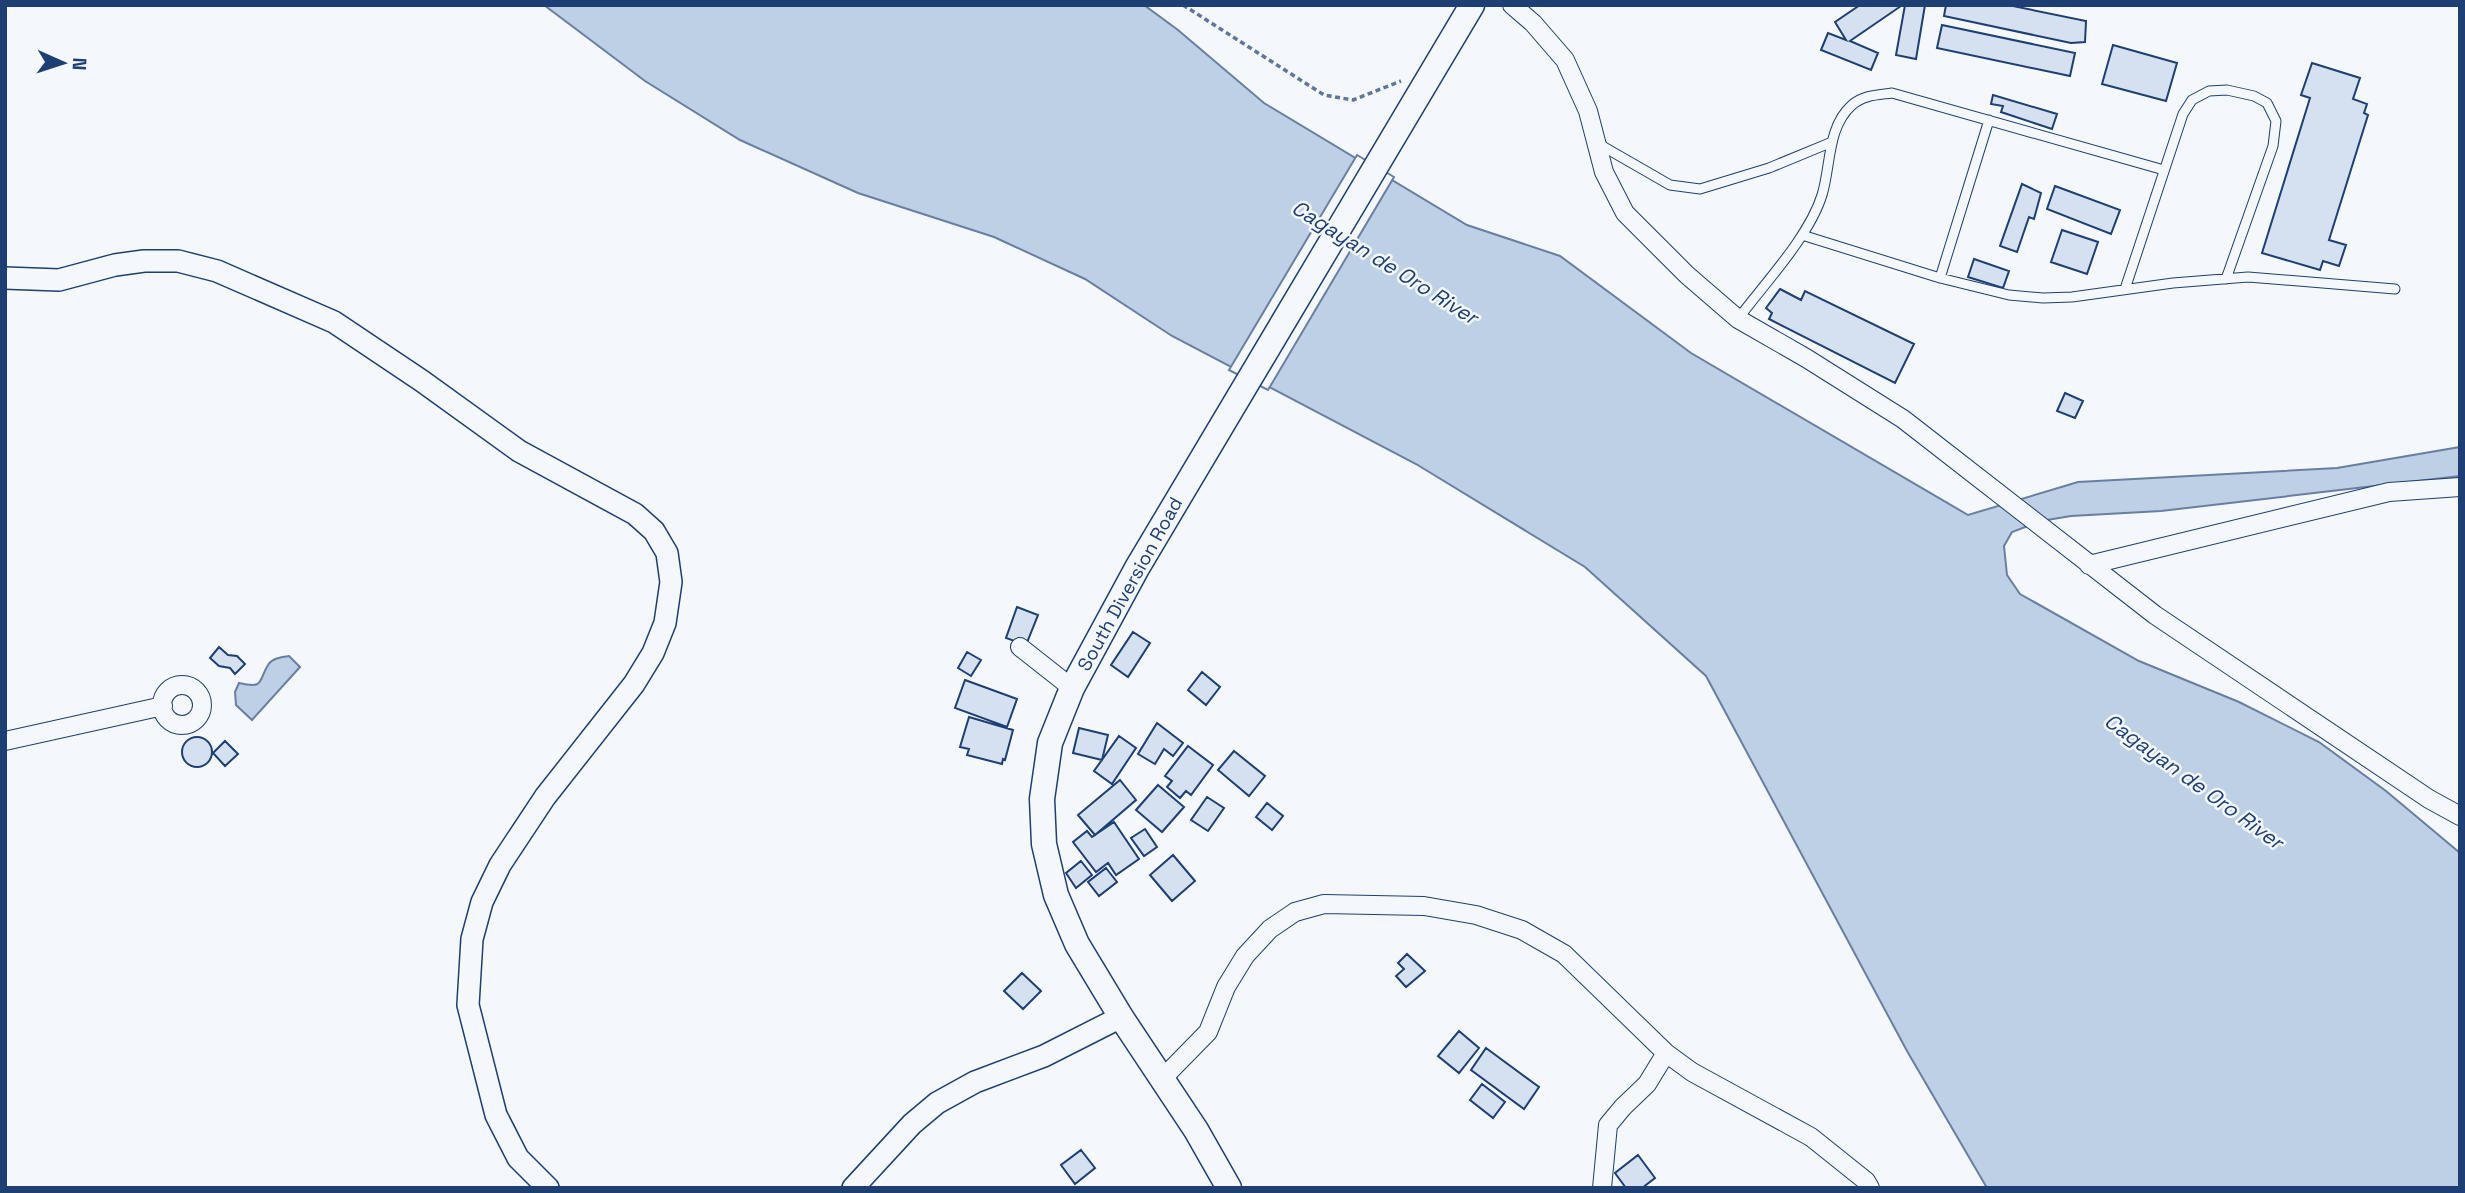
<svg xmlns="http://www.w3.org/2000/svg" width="2465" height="1193" font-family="'Space Grotesk',sans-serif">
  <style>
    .water { fill: #bed0e5; stroke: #687fa3; stroke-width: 2 }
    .pier { fill: #f4f7fb; stroke: #687fa3; stroke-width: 2 }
    .building { fill: #d5e0f0; stroke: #1d3f73; stroke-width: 2 }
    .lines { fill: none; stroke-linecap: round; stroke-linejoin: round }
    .service-casing { stroke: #1d3f73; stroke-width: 11 }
    .minor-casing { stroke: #1d3f73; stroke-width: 20 }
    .tertiary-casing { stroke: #1d3f73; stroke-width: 24 }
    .secondary-casing { stroke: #1d3f73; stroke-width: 27 }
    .path { stroke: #5e769c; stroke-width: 3.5; stroke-dasharray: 5 3.5; stroke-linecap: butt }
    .service { stroke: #f4f7fb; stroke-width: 9 }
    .minor { stroke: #f4f7fb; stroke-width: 18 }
    .tertiary { stroke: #f4f7fb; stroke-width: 21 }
    .secondary { stroke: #f4f7fb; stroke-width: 24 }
    .labels { text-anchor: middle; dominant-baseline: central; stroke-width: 5; stroke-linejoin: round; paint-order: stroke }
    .street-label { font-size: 19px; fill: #1d3f73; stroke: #f4f7fb }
    .water-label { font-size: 21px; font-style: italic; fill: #1d3f73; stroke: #f4f7fb }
  </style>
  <rect width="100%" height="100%" fill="#f4f7fb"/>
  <!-- water -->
  <path class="water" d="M544 5H1144L1178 30 1264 103 1467 225 1560 256 1691 353 1968 515 2078 482 2337 468 2460 447V476L2161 511 2071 516 2041 521 2012 532 2004 546 2007 575 2020 594 2139 661 2239 702 2319 742 2386 791 2460 853V1188H1987L1907 1051 1706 676 1585 567 1416 464 1172 336 1085 279 994 237 858 193 740 140 645 81Z
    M289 656 300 667 252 720 236 705 235 692 239 683C265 689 258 681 268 665 272 658 282 657 289 656Z"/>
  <!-- pier -->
  <path class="pier" d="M1357 155 1394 177 1268 390 1229 370Z"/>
  <!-- building -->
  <path class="building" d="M1860 5 1901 6 1850 41 1878 53 1871 70 1821 50 1828 33 1846 40 1835 22Z
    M1905 5H1925L1916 59 1896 55Z
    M1946 5H2008L2086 21 2085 42 2071 43 1944 16Z
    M1942 25 2075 53 2070 76 1937 48Z
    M2113 45 2177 63 2166 101 2102 84Z
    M2312 63 2360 78 2353 99 2367 104 2364 113 2368 115 2329 240 2346 245 2339 266 2323 261 2320 270 2262 253 2310 98 2301 95Z
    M1993 95 2057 114 2052 129 2001 112 2003 106 1991 104Z
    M2022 184 2041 193 2034 219 2029 217 2017 252 2000 246Z
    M2055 186 2120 210 2111 234 2047 209Z
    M2062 230 2098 242 2087 274 2051 262Z
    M1974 259 2009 271 2003 288 1968 277Z
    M1780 289 1801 300 1805 291 1914 344 1895 383 1769 319 1772 313 1766 308Z
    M2065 393 2083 401 2075 418 2057 411Z
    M1017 607 1038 615 1026 645 1006 638Z
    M1133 632 1150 643 1128 677 1111 665Z
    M219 647 228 655 237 656 245 664 235 674 230 668 219 666 210 658Z
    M967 652 981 660 971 676 958 668Z
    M1202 672 1220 687 1206 705 1188 690Z
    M965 680 1017 699 1007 727 955 708Z
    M969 717 1013 730 1005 760 1003 759 1002 764 967 755 969 749 960 747Z
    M1157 723 1183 743 1173 756 1164 749 1155 764 1138 754Z
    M1079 728 1108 735 1102 760 1073 753Z
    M1119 736 1136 748 1112 784 1094 771Z
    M182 752a15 15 0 1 1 30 0a15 15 0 1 1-30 0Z
    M225 741 238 754 225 766 213 753Z
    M1188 746 1213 765 1191 795 1186 791 1180 798 1167 787 1172 781 1165 776Z
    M1234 751 1265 776 1249 796 1218 770Z
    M1120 780 1136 800 1095 835 1078 815Z
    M1158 785 1184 807 1162 832 1136 810Z
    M1207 797 1224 808 1208 831 1191 820Z
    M1267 803 1283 816 1272 830 1256 817Z
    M1114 822 1139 859 1116 875 1108 863 1096 872 1073 842 1087 831 1092 837Z
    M1145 829 1157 847 1144 856 1131 838Z
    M1173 855 1195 881 1172 901 1150 875Z
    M1081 861 1092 875 1076 888 1066 873Z
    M1106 868 1117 882 1099 896 1088 882Z
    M1407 954 1425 971 1406 987 1396 976 1404 969 1398 963Z
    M1022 973 1041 991 1023 1009 1004 991Z
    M1459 1031 1479 1048 1459 1073 1438 1056Z
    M1486 1048 1539 1087 1524 1109 1471 1070Z
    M1482 1084 1505 1102 1493 1118 1470 1100Z
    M1081 1150 1095 1168 1075 1184 1061 1165Z
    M1638 1155 1655 1178 1642 1188H1626L1615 1173Z"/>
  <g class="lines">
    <!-- service casing -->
    <g class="service-casing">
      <path id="service" d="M1597 143 1670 185 1700 189 1769 168 1832 142
        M1802 235 1940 278 2009 295 2043 298 2072 297 2173 283 2248 277 2395 289
        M1940 278 1989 120
        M2125 289 2183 114 2192 100 2209 91 2227 90 2254 96 2267 103 2276 121 2273 146 2226 279
        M1738 319C1764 284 1809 237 1822 195 1831 166 1827 127 1852 105 1863 95 1878 95 1892 93L2164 170"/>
    </g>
    <!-- minor casing -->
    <g class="minor-casing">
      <path id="minor" d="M1512 5 1533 23 1565 60 1588 111 1604 172 1625 213 1687 275 1738 319 1806 358 1903 419 2155 615 2429 799 2460 816
        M2089 565 2389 492 2460 487
        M1020 647 1072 688
        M162 705a20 20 0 1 1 40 0a20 20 0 1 1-40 0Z
        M5 741 163 706
        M1162 1079 1208 1032 1226 987 1245 956 1270 929 1295 912 1324 904 1424 906 1476 915 1522 930 1564 954 1666 1053
        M1602 1188 1608 1125 1623 1107 1647 1084 1666 1053 1692 1072 1811 1137 1866 1181 1870 1188"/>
    </g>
    <!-- tertiary casing -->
    <g class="tertiary-casing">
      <path id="tertiary" d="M5 278 59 280 115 265 144 261H178L217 271 334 322 422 381 519 451 635 514 654 531 667 553 671 582 665 623 653 653 634 684 545 797 500 865 482 902 472 939 468 1005 496 1115 518 1158 548 1188
        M853 1188 912 1124 937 1103 975 1082 1044 1056 1121 1017"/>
    </g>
    <!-- secondary casing -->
    <g class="secondary-casing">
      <path id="secondary" d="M1229 1188 1196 1130 1121 1017 1077 944 1056 895 1044 844 1042 799 1050 743 1072 688 1137 568 1472 5"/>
    </g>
    <!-- path -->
    <path class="path" d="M1183 5 1324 95 1353 100 1401 81"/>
    <!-- service -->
    <use href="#service" class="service"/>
    <!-- minor -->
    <use href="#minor" class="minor"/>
    <!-- tertiary -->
    <use href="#tertiary" class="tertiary"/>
    <!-- secondary -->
    <use href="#secondary" class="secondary"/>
  </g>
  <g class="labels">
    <!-- street labels -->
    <g class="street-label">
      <text transform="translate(1130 584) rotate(-61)">South Diversion Road</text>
    </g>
    <!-- water labels -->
    <g class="water-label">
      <text transform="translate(1385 262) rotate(32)">Cagayan de Oro River</text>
      <text transform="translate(2194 781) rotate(36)">Cagayan de Oro River</text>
    </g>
  </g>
  <!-- border -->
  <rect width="2465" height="1193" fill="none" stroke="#1d3f73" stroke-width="14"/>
  <!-- north arrow -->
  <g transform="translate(63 63) rotate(93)" stroke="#f4f7fb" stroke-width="5" paint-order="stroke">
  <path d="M0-5L12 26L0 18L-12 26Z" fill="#1d3f73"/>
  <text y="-10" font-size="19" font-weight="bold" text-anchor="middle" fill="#1d3f73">N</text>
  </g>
</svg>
